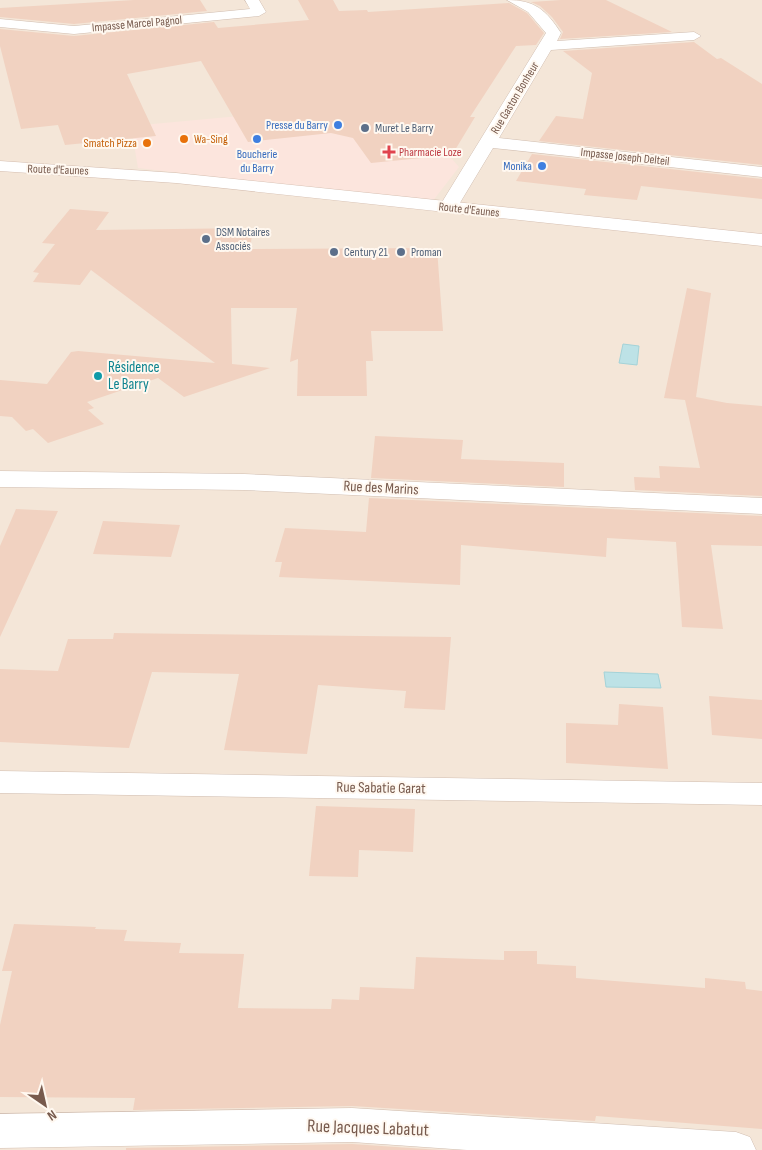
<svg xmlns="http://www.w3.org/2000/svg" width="762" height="1150" font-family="'Sofia Sans Condensed',sans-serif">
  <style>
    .residential { fill: #f4e6d8 }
    .commercial { fill: #fce5dd }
    .water { fill: #bde2e6; stroke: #a4d3d8 }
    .building { fill: #f1d2c1 }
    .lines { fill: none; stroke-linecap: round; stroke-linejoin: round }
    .street-casing { stroke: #d1beb1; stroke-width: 1 }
    .secondary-casing { stroke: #d4bdaf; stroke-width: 1 }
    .street { fill: #fff; fill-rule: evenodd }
    .secondary { fill: #fff; fill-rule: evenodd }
    .shop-dot { fill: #3f7fe0; stroke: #fff8f0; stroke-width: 2 }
    .service-dot { fill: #5c6f8a; stroke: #fff8f0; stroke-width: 2 }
    .food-dot { fill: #e8710a; stroke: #fff8f0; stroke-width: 2 }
    .health-dot { fill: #e0444e; stroke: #fff8f0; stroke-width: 2 }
    .culture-dot { fill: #0f9aa8; stroke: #fff8f0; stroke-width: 2 }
    .labels { text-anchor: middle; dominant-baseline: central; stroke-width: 4; stroke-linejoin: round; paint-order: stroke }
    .far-street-label { font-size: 12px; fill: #775a4d; stroke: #fff8f0 }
    .far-shop-label { font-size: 12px; fill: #366cbe; stroke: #fff8f0; text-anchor: end }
    .far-service-label { font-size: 12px; fill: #4e5e75; stroke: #fff8f0; text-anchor: start }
    .far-food-label { font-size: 12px; fill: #c56008; stroke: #fff8f0; text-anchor: start }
    .far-health-label { font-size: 12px; fill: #be3a42; stroke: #fff8f0; text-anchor: start }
    .culture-label { font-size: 15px; fill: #0d838f; stroke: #fff8f0; text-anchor: start }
    .street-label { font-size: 15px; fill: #775a4d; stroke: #fff8f0 }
    .near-street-label { font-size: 18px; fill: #775a4d; stroke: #fff8f0 }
  </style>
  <rect width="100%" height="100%" fill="#fcf4e9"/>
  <!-- residential -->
  <path class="residential" d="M0 0H762V1150H0Z"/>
  <!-- commercial -->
  <path class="commercial" d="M401 101 459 167 432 202 138 168 131 126Z"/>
  <!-- water -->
  <path class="water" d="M623 344 639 346 637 365 619 363Z
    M604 672 658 674 661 688 606 687Z"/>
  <!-- building -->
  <path class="building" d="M134 0H200L207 11 74 24 0 17V8Z
    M298 0H333L339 11 367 10 368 12 509 3 527 13 544 33 536 45 516 46 470 117H475L452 155 371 163 353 138 331 133 248 142 201 61 127 74 156 136 65 145 58 125 21 129 0 46V29L74 36 214 22 218 28 309 20Z
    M561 0H606L672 32 560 39 563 32 552 17 540 6 531 2Z
    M694 42 717 59 721 58 762 84V165L539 141 556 116 583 119 592 73 563 51Z
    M532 154 762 179V199L641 186 637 200 584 195 586 189 516 181Z
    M70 209 109 212 96 230 253 228 250 249 437 248 443 331H371L373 361H366L367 396H297L298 359 290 362 297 308H231L232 364 270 368 184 397 158 378 87 402 94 408 88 410 104 424 48 443 33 429 26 431 12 417 0 416V380L47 384 71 352 78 351 215 363 91 270 80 285 33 282 39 273 33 272 55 244 42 243Z
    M687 288 711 293 696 397 727 403 762 406V496L635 490 634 477 660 478 659 466 700 468 685 400 664 398Z
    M375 436 463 440 461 459 564 463V487L371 478Z
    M369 498 762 516V546L711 545 723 629 682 627 676 542 607 538 606 557 461 545 460 585 279 577 282 562H275L285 528 366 532Z
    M16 509 58 511 0 637V546Z
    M103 521 180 525 171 557 93 554Z
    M114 633 451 637 445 710 404 708 406 691 318 685 307 754 224 750 239 674 152 672 129 748 0 742V669L58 671 68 639H113Z
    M709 696 762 700V739L712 735Z
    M619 704 663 707 668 769 566 763V723L618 725Z
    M316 806 415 809 413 852 359 850 358 877 309 876Z
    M14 924 96 927 95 929 127 930 124 941 181 943 179 953 244 954 238 1008 331 1009 332 999 359 1000 360 987 414 989 416 957 504 960V951H537V964L576 966V978L705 988V978L745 982 746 989 762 991V1129L596 1116 595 1121 352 1106 133 1110 135 1098 0 1097V1025L12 971H2Z
    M352 1144 440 1150H126V1148Z"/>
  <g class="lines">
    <!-- street casing -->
    <g class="street-casing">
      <path id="street" d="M245 0H259L266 12 259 16 74 34 0 27V19L74 26 250 9Z
        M507 0C535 0 546 10 561 33L557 41 694 32 701 36 694 40 551 50 499 138 762 167V177L493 148 455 211H441L439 207 546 33 528 12Z
        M0 471 244 474 762 498V514L244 490 0 487Z
        M0 771 762 783V805L0 793Z
        M352 1108 736 1132 750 1137 756 1150H467L352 1142 0 1148V1114Z"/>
    </g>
    <!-- secondary casing -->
    <g class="secondary-casing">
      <path id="secondary" d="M0 161 176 173 762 234V246L176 183 0 171Z"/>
    </g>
    <!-- street -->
    <use href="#street" class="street"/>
    <!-- secondary -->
    <use href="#secondary" class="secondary"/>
  </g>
  <!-- markers -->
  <g class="shop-dot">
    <circle cx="338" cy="125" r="5"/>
    <circle cx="257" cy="139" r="5"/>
    <circle cx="542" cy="166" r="5"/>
  </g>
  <g class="service-dot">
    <circle cx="365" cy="128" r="5"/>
    <circle cx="206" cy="239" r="5"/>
    <circle cx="334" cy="252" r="5"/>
    <circle cx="401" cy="252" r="5"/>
  </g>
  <g class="food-dot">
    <circle cx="184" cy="139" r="5"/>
    <circle cx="147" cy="143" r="5"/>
  </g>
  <path class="health-dot" d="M386.5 144.5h5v5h5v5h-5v5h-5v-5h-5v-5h5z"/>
  <circle class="culture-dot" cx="98" cy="376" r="5"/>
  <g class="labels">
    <!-- far-street labels -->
    <g class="far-street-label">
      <text transform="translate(137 24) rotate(-5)">Impasse Marcel Pagnol</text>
      <text transform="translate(515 98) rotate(-59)">Rue Gaston Bonheur</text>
      <text transform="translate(625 157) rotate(6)">Impasse Joseph Delteil</text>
      <text transform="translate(58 170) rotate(2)">Route d'Eaunes</text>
      <text transform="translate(469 210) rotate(6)">Route d'Eaunes</text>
    </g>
    <!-- far-shop labels -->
    <g class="far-shop-label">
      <text x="328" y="125">Presse du Barry</text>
      <text x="257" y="154" text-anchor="middle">Boucherie<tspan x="257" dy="14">du Barry</tspan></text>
      <text x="532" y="166">Monika</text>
    </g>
    <!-- far-service labels -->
    <g class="far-service-label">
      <text x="375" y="128">Muret Le Barry</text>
      <text x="216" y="232">DSM Notaires<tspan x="216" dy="14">Associés</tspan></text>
      <text x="344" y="252">Century 21</text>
      <text x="411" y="252">Proman</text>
    </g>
    <!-- far-food labels -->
    <g class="far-food-label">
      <text x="194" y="139">Wa-Sing</text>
      <text x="137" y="143" text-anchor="end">Smatch Pizza</text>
    </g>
    <!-- far-health labels -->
    <g class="far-health-label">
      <text x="399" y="152">Pharmacie Loze</text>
    </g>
    <!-- culture labels -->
    <g class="culture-label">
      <text x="108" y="367">Résidence<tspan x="108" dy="17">Le Barry</tspan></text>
    </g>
    <!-- street labels -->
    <g class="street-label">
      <text transform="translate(381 488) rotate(3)">Rue des Marins</text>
      <text transform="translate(381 788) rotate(1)">Rue Sabatie Garat</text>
    </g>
    <!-- near-street labels -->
    <g class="near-street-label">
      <text transform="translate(368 1128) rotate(2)">Rue Jacques Labatut</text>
    </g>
  </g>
  <!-- north arrow -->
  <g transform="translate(45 1105) rotate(146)" stroke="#fff8f0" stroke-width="4" paint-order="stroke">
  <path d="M0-4L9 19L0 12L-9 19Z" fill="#775a4d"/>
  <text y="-8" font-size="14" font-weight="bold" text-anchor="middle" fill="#775a4d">N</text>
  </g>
</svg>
